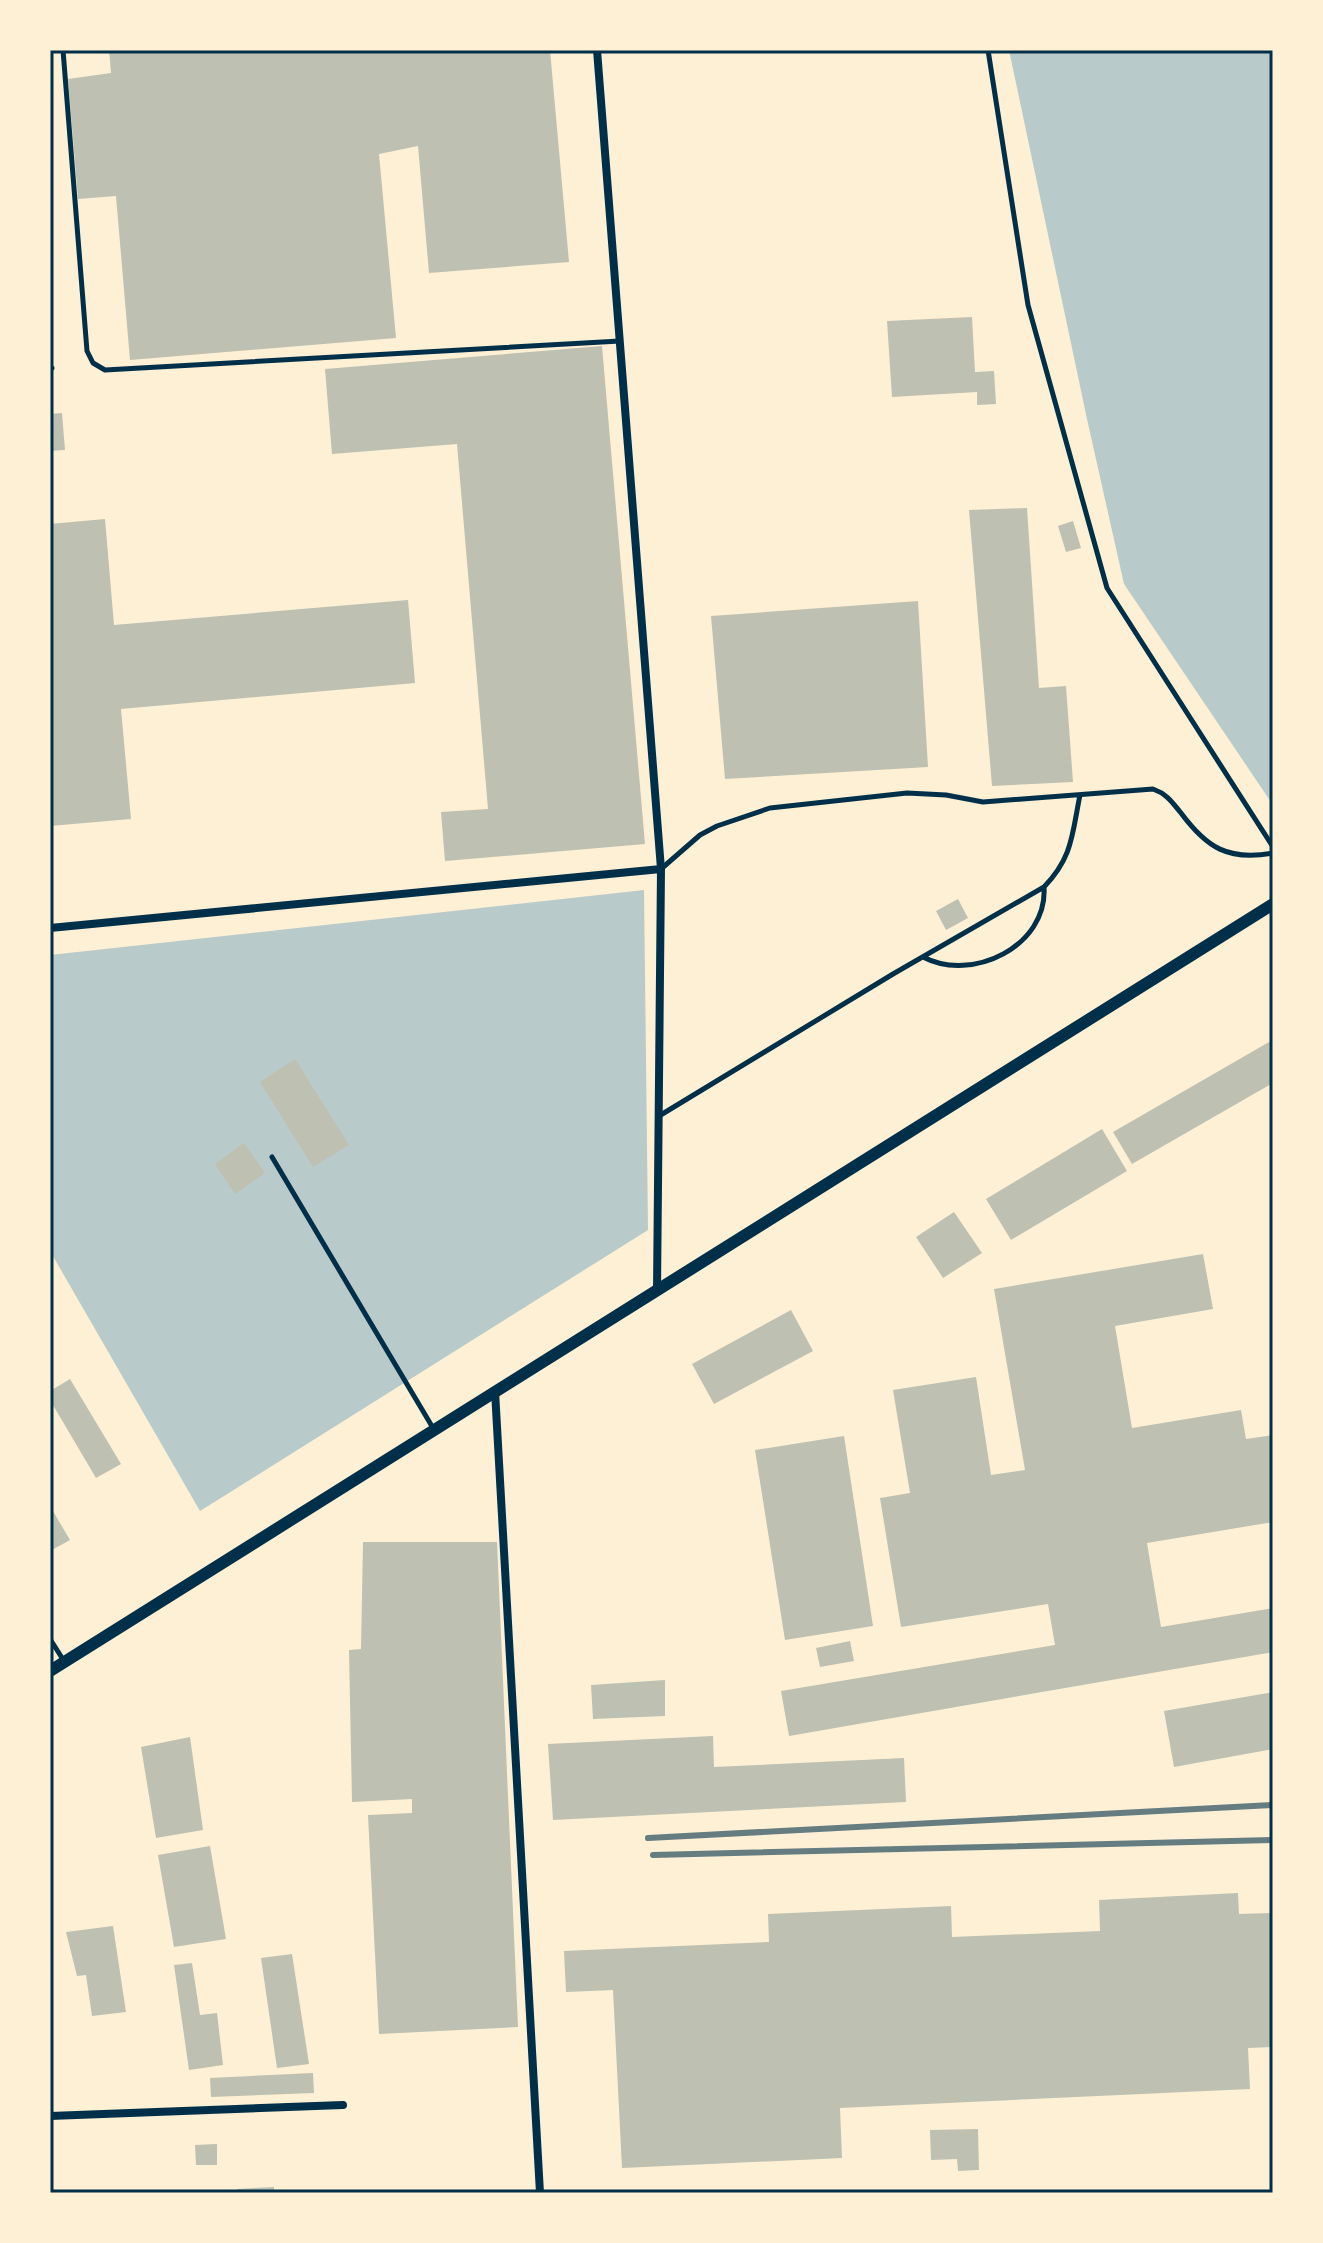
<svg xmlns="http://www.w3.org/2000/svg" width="1323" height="2243" font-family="Helvetica,sans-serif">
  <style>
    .green { fill: #b9caca }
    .building { fill: #bec0b2 }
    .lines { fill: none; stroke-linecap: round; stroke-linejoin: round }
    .service { stroke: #003049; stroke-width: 5 }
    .minor { stroke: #003049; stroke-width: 8 }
    .tertiary { stroke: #003049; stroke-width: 12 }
    .rail { stroke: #657d81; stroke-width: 6 }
    .neatline { fill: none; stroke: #003049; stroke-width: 3 }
  </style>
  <rect width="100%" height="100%" fill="#fdf0d5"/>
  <!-- green -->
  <path class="green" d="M1009 50H1273V805L1124 584 1087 419Z
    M644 890 648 1230 200 1511 50 1251V955Z"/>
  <!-- building -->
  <path class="building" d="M109 50H550L569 262 429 273 418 146 379 154 396 338 130 360 116 196 78 199 68 79 111 73Z
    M972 317 975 372 994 371 996 404 977 405V392L892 397 887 321Z
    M602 346 645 844 445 861 441 812 488 809 457 444 332 454 325 369Z
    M62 413 65 450 50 451V414Z
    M1027 508 1039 688 1066 686 1073 782 992 786 969 510Z
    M105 519 114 625 408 600 415 683 121 709 131 819 50 826V524Z
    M1073 521 1081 548 1066 552 1058 526Z
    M918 601 928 767 725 779 711 616Z
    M958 899 968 918 946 930 936 911Z
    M1269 1042 1273 1048V1083L1132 1164 1113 1132Z
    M295 1059 349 1145 313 1167 260 1082Z
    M1102 1129 1127 1171 1011 1240 986 1199Z
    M244 1143 265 1173 235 1194 215 1164Z
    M954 1212 982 1253 943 1278 916 1237Z
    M1203 1254 1213 1309 1115 1326 1132 1428 1241 1410 1246 1439 1273 1435V1522L1147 1543 1161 1627 1273 1608V1652L789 1736 781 1691 1055 1645 1048 1604 901 1627 880 1498 910 1493 893 1390 976 1377 991 1475 1025 1470 994 1289Z
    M791 1310 813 1351 714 1404 692 1364Z
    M70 1379 121 1464 96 1478 50 1400V1391Z
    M844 1436 873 1626 785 1640 755 1450Z
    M50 1506 70 1540 50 1551Z
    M363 1542H497L518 2027 379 2034 368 1815 412 1813V1799L352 1802 349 1650 361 1649Z
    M850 1641 854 1661 820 1667 816 1648Z
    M665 1680V1716L593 1719 591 1685Z
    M1273 1692V1749L1174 1767 1164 1711Z
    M713 1736 714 1767 904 1758 906 1802 553 1820 548 1744Z
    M190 1737 203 1830 156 1838 141 1747Z
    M210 1846 226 1939 174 1947 158 1855Z
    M1238 1893 1239 1914 1273 1913V2047L1248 2048 1250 2089 840 2108 842 2158 622 2168 613 1990 566 1992 564 1951 769 1942 768 1914 951 1906 952 1937 1100 1931 1099 1900Z
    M113 1926 126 2012 92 2016 86 1975 77 1976 66 1932Z
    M292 1954 309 2064 277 2068 261 1958Z
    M192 1963 200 2015 217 2013 223 2065 189 2070 174 1965Z
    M313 2073 314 2093 211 2097 210 2078Z
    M978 2129 979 2170 958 2171 957 2159 931 2160 930 2130Z
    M217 2144V2165H196L195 2145Z
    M274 2187V2193H237V2189Z"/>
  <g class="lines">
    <!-- service -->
    <path class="service" d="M63 50 87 351 93 363 105 370 620 341
      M988 50 1028 305 1107 588 1273 847
      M50 368H52
      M661 869 700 835 717 826 770 808 907 793 946 795 983 802 1153 789C1167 794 1172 802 1181 813 1207 848 1228 861 1273 853
      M923 957C972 983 1048 946 1044 887
      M659 1116 893 974 1044 887C1073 857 1072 834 1080 795
      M272 1157 433 1428
      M50 1639 64 1661"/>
    <!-- minor -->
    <path class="minor" d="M597 50 661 869 657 1291
      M50 928 661 869
      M495 1391 540 2193
      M50 2116 343 2105"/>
    <!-- tertiary -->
    <path class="tertiary" d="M50 1671 1273 904"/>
    <!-- rail -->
    <path class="rail" d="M648 1838 1273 1805
      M653 1855 1273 1840"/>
  </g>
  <!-- border -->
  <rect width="1323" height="2243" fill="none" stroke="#fdf0d5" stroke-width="104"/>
  <rect x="52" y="52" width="1219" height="2139" class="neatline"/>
</svg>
